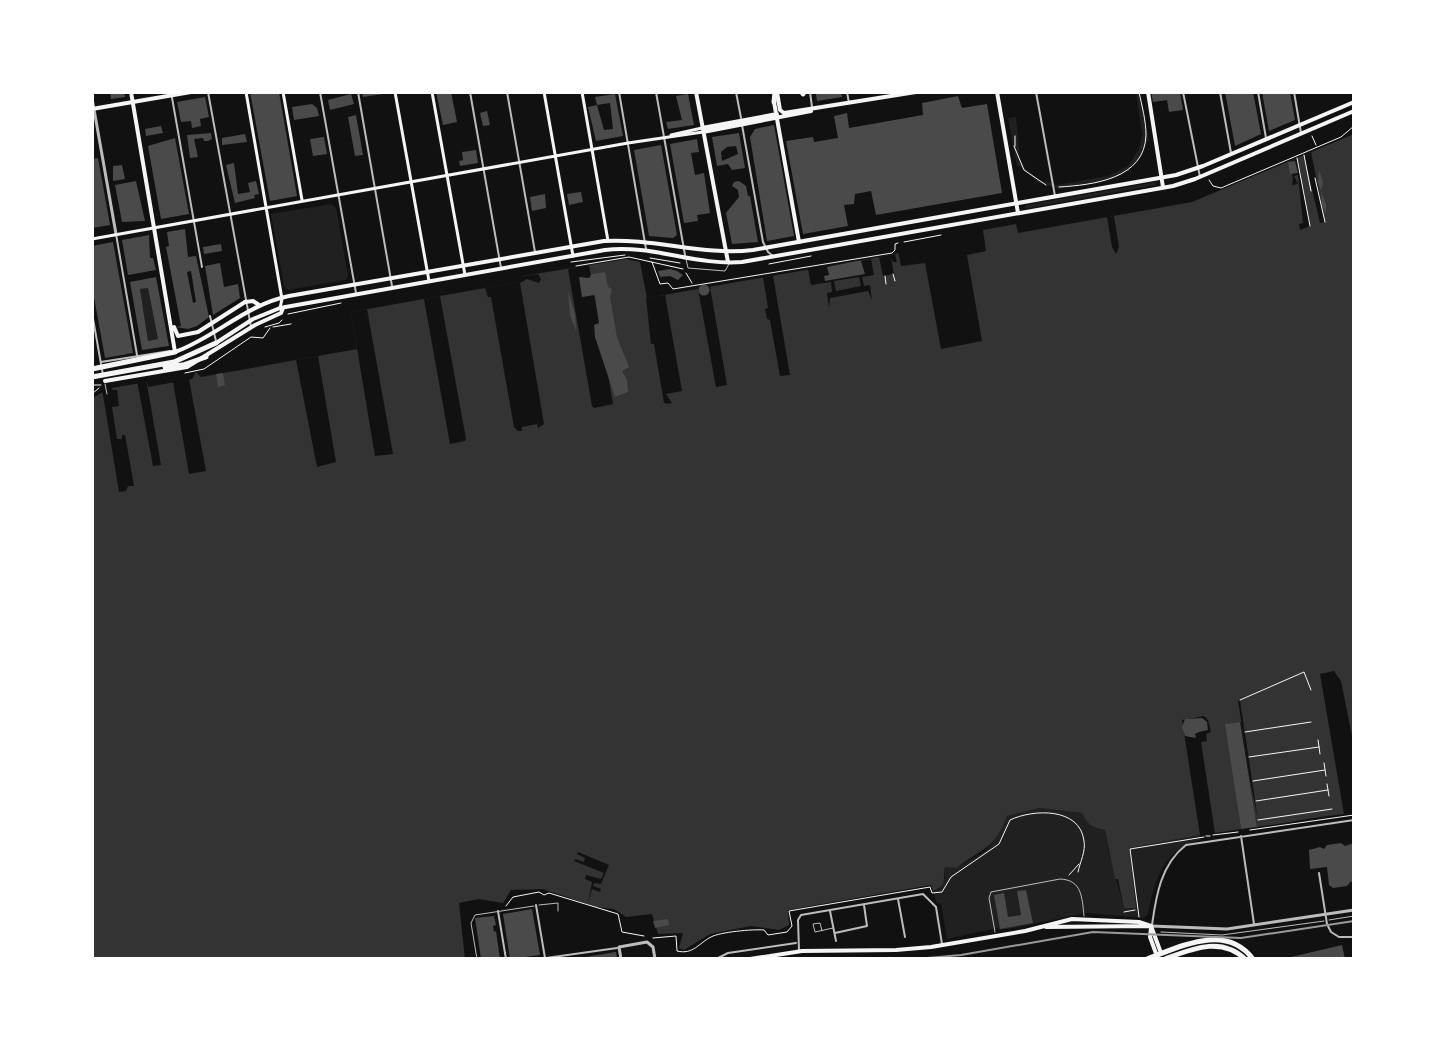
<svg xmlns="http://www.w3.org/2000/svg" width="1446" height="1051" font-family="Quicksand,sans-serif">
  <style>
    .green { fill: #202020 }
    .water { fill: #333 }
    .pier { fill: #111; fill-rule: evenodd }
    .building { fill: #4a4a4a; fill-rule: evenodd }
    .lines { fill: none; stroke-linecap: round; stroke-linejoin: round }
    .path { stroke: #f5f5f5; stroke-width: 1 }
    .service { stroke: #bcbcbc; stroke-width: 1 }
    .pedestrian { stroke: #bcbcbc; stroke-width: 1 }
    .minor { stroke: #bcbcbc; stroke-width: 2 }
    .tertiary { stroke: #bcbcbc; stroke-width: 3 }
    .secondary { stroke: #f5f5f5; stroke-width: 3 }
    .primary { stroke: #f5f5f5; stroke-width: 4 }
    .trunk { stroke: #f5f5f5; stroke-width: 4 }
    .motorway { stroke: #f5f5f5; stroke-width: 5 }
    .tram { stroke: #9a9a9a; stroke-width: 2 }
  </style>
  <rect width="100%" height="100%" fill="#111"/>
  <!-- green -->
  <path class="green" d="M1136 92H1140L1149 141 1146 142 1136 163 1120 176 1107 180 1059 189 1037 182 1020 166H1017L1008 118 1016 117 1020 159 1025 168 1039 180 1057 185 1108 176 1128 166 1139 149 1142 135Z
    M1156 182V185L1025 209V205Z
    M331 204 336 208 348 275 346 280 288 290 284 286 271 214Z
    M148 288 158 339 148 341 140 289Z
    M1040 808 1082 813C1088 826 1092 827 1105 830 1109 857 1117 882 1124 907H1129L1128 848 1200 835 1201 840C1165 847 1154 880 1148 914L1144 918 1086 913 1013 928 1000 930 997 928 947 939 941 904 937 903 933 891 939 889 945 878V866L957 868C966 861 978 857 986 850 995 841 1002 827 1007 816Z"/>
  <!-- water -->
  <path class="water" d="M1354 134V746L1341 681 1334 671 1320 674 1344 814C1314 817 1287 823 1257 827L1241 722 1226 724 1241 829 1215 833 1201 742 1207 741 1206 734 1211 732 1208 720 1204 716 1182 720 1200 835 1129 848 1136 908H1124L1118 879H1115L1105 830C1092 827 1088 826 1082 813L1040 808 1007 816C994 851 982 847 957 868L945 867C943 879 947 886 933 891L931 885 788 910 789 925 779 930 751 926 710 934 684 950 679 948 683 933 658 934 652 914 626 917 614 909 596 907 543 889 511 890 503 903 479 899 459 903 465 959H92V398L111 388 147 382 148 387 192 379 196 372 201 377 357 349 351 312 519 282V277L529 275 626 259 640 262 647 298 879 257 898 253V250L983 234V230L1016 224 1018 233 1192 202Z"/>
  <!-- pier -->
  <path class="pier" d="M1311 152 1325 222 1320 223 1304 155Z
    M1297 158 1310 226 1300 230 1299 224 1303 223 1298 175 1294 176 1298 184 1292 185 1293 178 1288 162Z
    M1114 216 1119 247 1116 254 1112 247 1107 217Z
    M979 229 983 230 986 251 967 255 982 341 941 349 925 263 901 266 897 246Z
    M895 254 897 262H893L891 258 894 274 883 276 879 257Z
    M871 259 874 275 862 277 864 286 870 285 872 300 868 291 830 298 829 308 827 293 832 292 831 282 811 285 808 269ZM859 277 861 286 836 291 834 281Z
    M589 265 613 404 594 408 592 406 568 269Z
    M538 274 541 279 539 283 527 279 520 283 544 424 538 428 537 424 522 427V431H518L514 427 491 297H488L485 288 519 282V277Z
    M773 276 790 375 780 376 770 320 767 319 765 309 768 308 763 277Z
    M710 287 727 385 716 387 698 289Z
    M665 295 682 391 666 394 672 403 667 404 664 403 654 344H651L646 298Z
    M440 296 466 439 465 441 450 444 424 299Z
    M367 309 393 454 375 456 351 312Z
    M318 356 336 462 317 467 296 360Z
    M146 379 161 465 153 466 137 381Z
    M189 379 206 471 189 474 173 382Z
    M110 386 113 390H117L119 406 112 407 117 439H122V435H125L134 486H128L126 491 119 492 102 389Z
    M1238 700H1240L1258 820 1250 781Z
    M578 852 609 865 601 884 594 883 593 886 601 889 600 892 592 889 588 904 592 882 585 879 586 875 601 879 604 873 574 861 575 859 584 862 585 858 577 854Z"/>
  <!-- building -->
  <path class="building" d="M110 92H124L125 97 111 99Z
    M250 92H279L297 196 270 201Z
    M362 92H383V94L363 97Z
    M436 92H451L457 122 443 125Z
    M825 92H841L842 97 817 101 816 94Z
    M1151 92H1180L1183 110 1169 112 1167 100 1153 102Z
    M1225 92H1253L1261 134 1235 146Z
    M1262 92H1290L1295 120 1269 131Z
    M351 94 354 104 330 110 328 100Z
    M615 94 623 136 596 141 588 107 597 105 604 130 613 129 610 103 597 105 595 97Z
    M688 94 694 125 668 129 666 122 682 120 676 96Z
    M958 96 962 108 987 104 1002 193 876 215 871 191 855 194 854 204 844 205 848 226 803 234 786 141 813 137 814 142 838 138 834 116 839 115 847 113 849 128 923 115 922 103Z
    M205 97 209 117 200 119 201 126 192 128 191 121 181 122 177 102Z
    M312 104 317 108 319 116 294 120 292 107Z
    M487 111 490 125 483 126 480 113Z
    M356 115 363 155 355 156 348 117Z
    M774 125 794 236 767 241 750 137 755 129Z
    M161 126 163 133 146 136 145 129Z
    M211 133 212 139 208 141H204L203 138 194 139 198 157 190 158 187 135Z
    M739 133 745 168 732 170 728 164 717 166 712 137ZM736 146 738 154 722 161 721 152 727 147Z
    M245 134 247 142 222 145V138Z
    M324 137 327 154 313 156 310 139Z
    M175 138 189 214 161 219 148 146Z
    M697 139 699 152 691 153 695 175 704 173 710 213 697 215 698 221 684 223 670 144Z
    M661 145 677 235 673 238 649 236 634 150Z
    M476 150 478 163 460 166 459 161 463 160 462 152Z
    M98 158 110 225 92 228V159Z
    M1295 161 1298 173 1290 174 1288 162Z
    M234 163 238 194 250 192 248 183 256 181 259 194 254 195 255 198 235 203 226 165Z
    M122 165 125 179 113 181V166Z
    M1319 170 1323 182 1321 191 1318 182Z
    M136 181 145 221 122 222 115 185Z
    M739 181 746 186 748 196H750L758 242 732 244 726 213 739 197 738 190 732 186 734 182Z
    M1321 191 1326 204V214L1322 205Z
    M581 192 583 202 569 205 567 194Z
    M545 194 546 208 532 211 530 197Z
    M185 229 188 257 196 256 209 317 197 326 188 329 176 327 181 326 166 247 169 246 167 232ZM191 271 196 302 193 303 187 272Z
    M149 235 150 258H153L156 270 128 275 122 240Z
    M113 242 133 353 105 358 92 286V246Z
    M221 244 222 251 204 254 203 247Z
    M857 261H861L865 274 825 281 824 276 829 275 827 267Z
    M220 263 224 287 238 284 240 298 213 315 205 266Z
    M670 269 677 271 683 275 678 280 670 276 660 277 658 271Z
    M605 272 608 287 612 289 610 297 617 337 629 367 622 371 627 380 628 392 615 397 595 337 594 325 599 323 595 295 582 297 579 277 589 278 592 274Z
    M156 277 169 346 142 350 130 282ZM148 288 158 339 148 341 140 289Z
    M698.5 290a5.5 5.5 0 1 1 11 0a5.5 5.5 0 1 1-11 0Z
    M568 291 575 314 576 331 570 315Z
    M223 373 225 385 218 387 216 374Z
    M1202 718 1207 722 1208 730 1199 732 1195 734 1196 738 1185 736 1182 727 1185 719Z
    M1240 722 1257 827 1241 829 1225 724Z
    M1341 843 1345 846 1354 843V888L1351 881 1347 886 1333 888 1329 885 1327 867 1310 869 1309 850 1320 847 1324 849 1327 845Z
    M1026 890 1033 923 1000 929 994 895 1004 893 1008 917 1021 915 1017 891Z
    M532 909 540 955 510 959 503 914Z
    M494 916 496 925 493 926 494 932 496 931 500 959H481L475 918Z
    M668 919 669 925 655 928 653 921Z
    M1342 945 1345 959H1288L1287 958Z
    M616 952 617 959H585V957Z"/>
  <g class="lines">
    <!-- path -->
    <path class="path" d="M1312 136 1316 145
      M1014 146 1024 170 1046 185
      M1015 146V136
      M1304 155 1311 191
      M1297 158 1310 226
      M1315 178 1325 222
      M1209 180 1213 186 1221 188 1341 137 1354 126
      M1059 187C1093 185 1145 179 1146 135 1146 121 1142 106 1139 92
      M904 242 941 235
      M650 258 680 263
      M571 262 625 255
      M652 262 660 284 668 283 673 289 892 253 895 250V244L898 243
      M769 264 811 256
      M576 266 629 257 683 269
      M686 273 692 283
      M893 274 895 281
      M885 276 886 284
      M288 314 341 303
      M265 327 279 323 282 320
      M273 327 291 324
      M185 373 204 369 251 337 263 338 270 328
      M92 385H101
      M92 394 99 388
      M1240 700 1304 672 1311 690
      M1245 732 1311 722
      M1318 740 1320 754
      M1249 757 1319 747
      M1324 763 1326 776
      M1253 781 1325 770
      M1327 784 1329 796
      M1256 801 1328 790
      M1258 820 1332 809
      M1250 830 1354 815
      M1213 835 1238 832
      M1206 836H1210
      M1069 875 1079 864
      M506 906 513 897 539 892 544 895 549 893 618 914 622 932 644 936
      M1124 912 1135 910
      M1139 917 1130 849 1204 837
      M653 938 676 936 677 951C693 955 699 943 711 937 720 932 753 929 764 930L768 935 787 932 792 926 789 911 930 887 932 893 942 892 951 877 999 844 1010 820C1033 809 1080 807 1084 841 1086 851 1080 862 1078 872"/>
    <!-- service -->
    <path class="service" d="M686 259 688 268 725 271 729 264
      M105 384 107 394
      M539 905 558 903V911
      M822 931 820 923 813 924 815 932 833 928
      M995 932 989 898 991 892 1060 879C1082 880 1082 897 1084 916
      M477 959 471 923 475 915 534 906"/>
    <!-- pedestrian -->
    <path class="pedestrian" d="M1329 920 1354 916
      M1161 932 1222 935 1324 921"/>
    <!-- minor -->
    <path class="minor" d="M171 92 202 267
      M208 92 251 327
      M320 92 356 293
      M358 92 392 286
      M470 92 501 268
      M507 92 535 252
      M619 92 646 249
      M656 92 685 255
      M736 92 741 118
      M810 92 812 107
      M847 92 849 103
      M1036 92 1055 196
      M1183 92 1200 177
      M1220 92 1231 153
      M1258 92 1266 138
      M1294 92 1301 133
      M742 125 763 242 768 252 773 256
      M116 234 137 355
      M92 313 103 375
      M210 316 216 341
      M101 362 170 351
      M1241 836 1254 924
      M1319 873 1327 924 1331 932 1339 937H1354
      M898 899 905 937
      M536 905 545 958
      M498 911 506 959
      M830 911 836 941
      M1152 925C1156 896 1161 864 1186 845L1354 820
      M835 933 867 926 864 905
      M799 950 798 920 801 915 923 894 936 907 942 944
      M539 959 617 948
      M716 959 728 953 796 943"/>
    <!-- tertiary -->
    <path class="tertiary" d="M92 98 116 234
      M1151 926 1227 929 1354 910
      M621 959 619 947 647 942 653 947 655 959"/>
    <!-- secondary -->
    <path class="secondary" d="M246 92 282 299 280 308
      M283 92 302 200
      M395 92 429 281
      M432 92 465 275
      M544 92 573 256
      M582 92 608 241
      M671 135 702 128
      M92 239 628 143 703 132"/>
    <!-- primary -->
    <path class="primary" d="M131 92 175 352
      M696 92 728 262
      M777 92 780 110 784 113 916 92
      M997 92 1018 213
      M1148 92 1163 187
      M774 102 799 242
      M92 109 191 92
      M702 128 777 114
      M703 132 811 111
      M174 327 178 336 198 332 245 302
      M1151 926 1161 953
      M1046 927 1149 926
      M1151 928 1150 937 1158 959
      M750 959 802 951 896 950 931 947 1025 931 1072 919 1139 922 1151 926"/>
    <!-- trunk -->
    <path class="trunk" d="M245 302 253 301 259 305
      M216 343 253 319 280 308 605 250C651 244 696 266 742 262L1173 186 1195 179 1354 111
      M175 352C216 337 245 305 289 296L604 241C654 238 704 256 753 250L1176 175 1203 166 1354 102
      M105 381 187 367 255 325 281 313 283 308"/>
    <!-- motorway -->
    <path class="motorway" d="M802 92 803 94
      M774 102 775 92
      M165 367 183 365 206 357
      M92 369 175 352
      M92 377 174 362 216 343
      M1147 959C1182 946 1226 923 1253 959
      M1165 959C1192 949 1221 936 1245 959"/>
    <!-- tram -->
    <path class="tram" d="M916 959 961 955 1093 932 1241 938 1354 921"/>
  </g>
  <!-- border -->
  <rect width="1446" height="1051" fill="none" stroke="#ffffff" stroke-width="188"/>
</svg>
